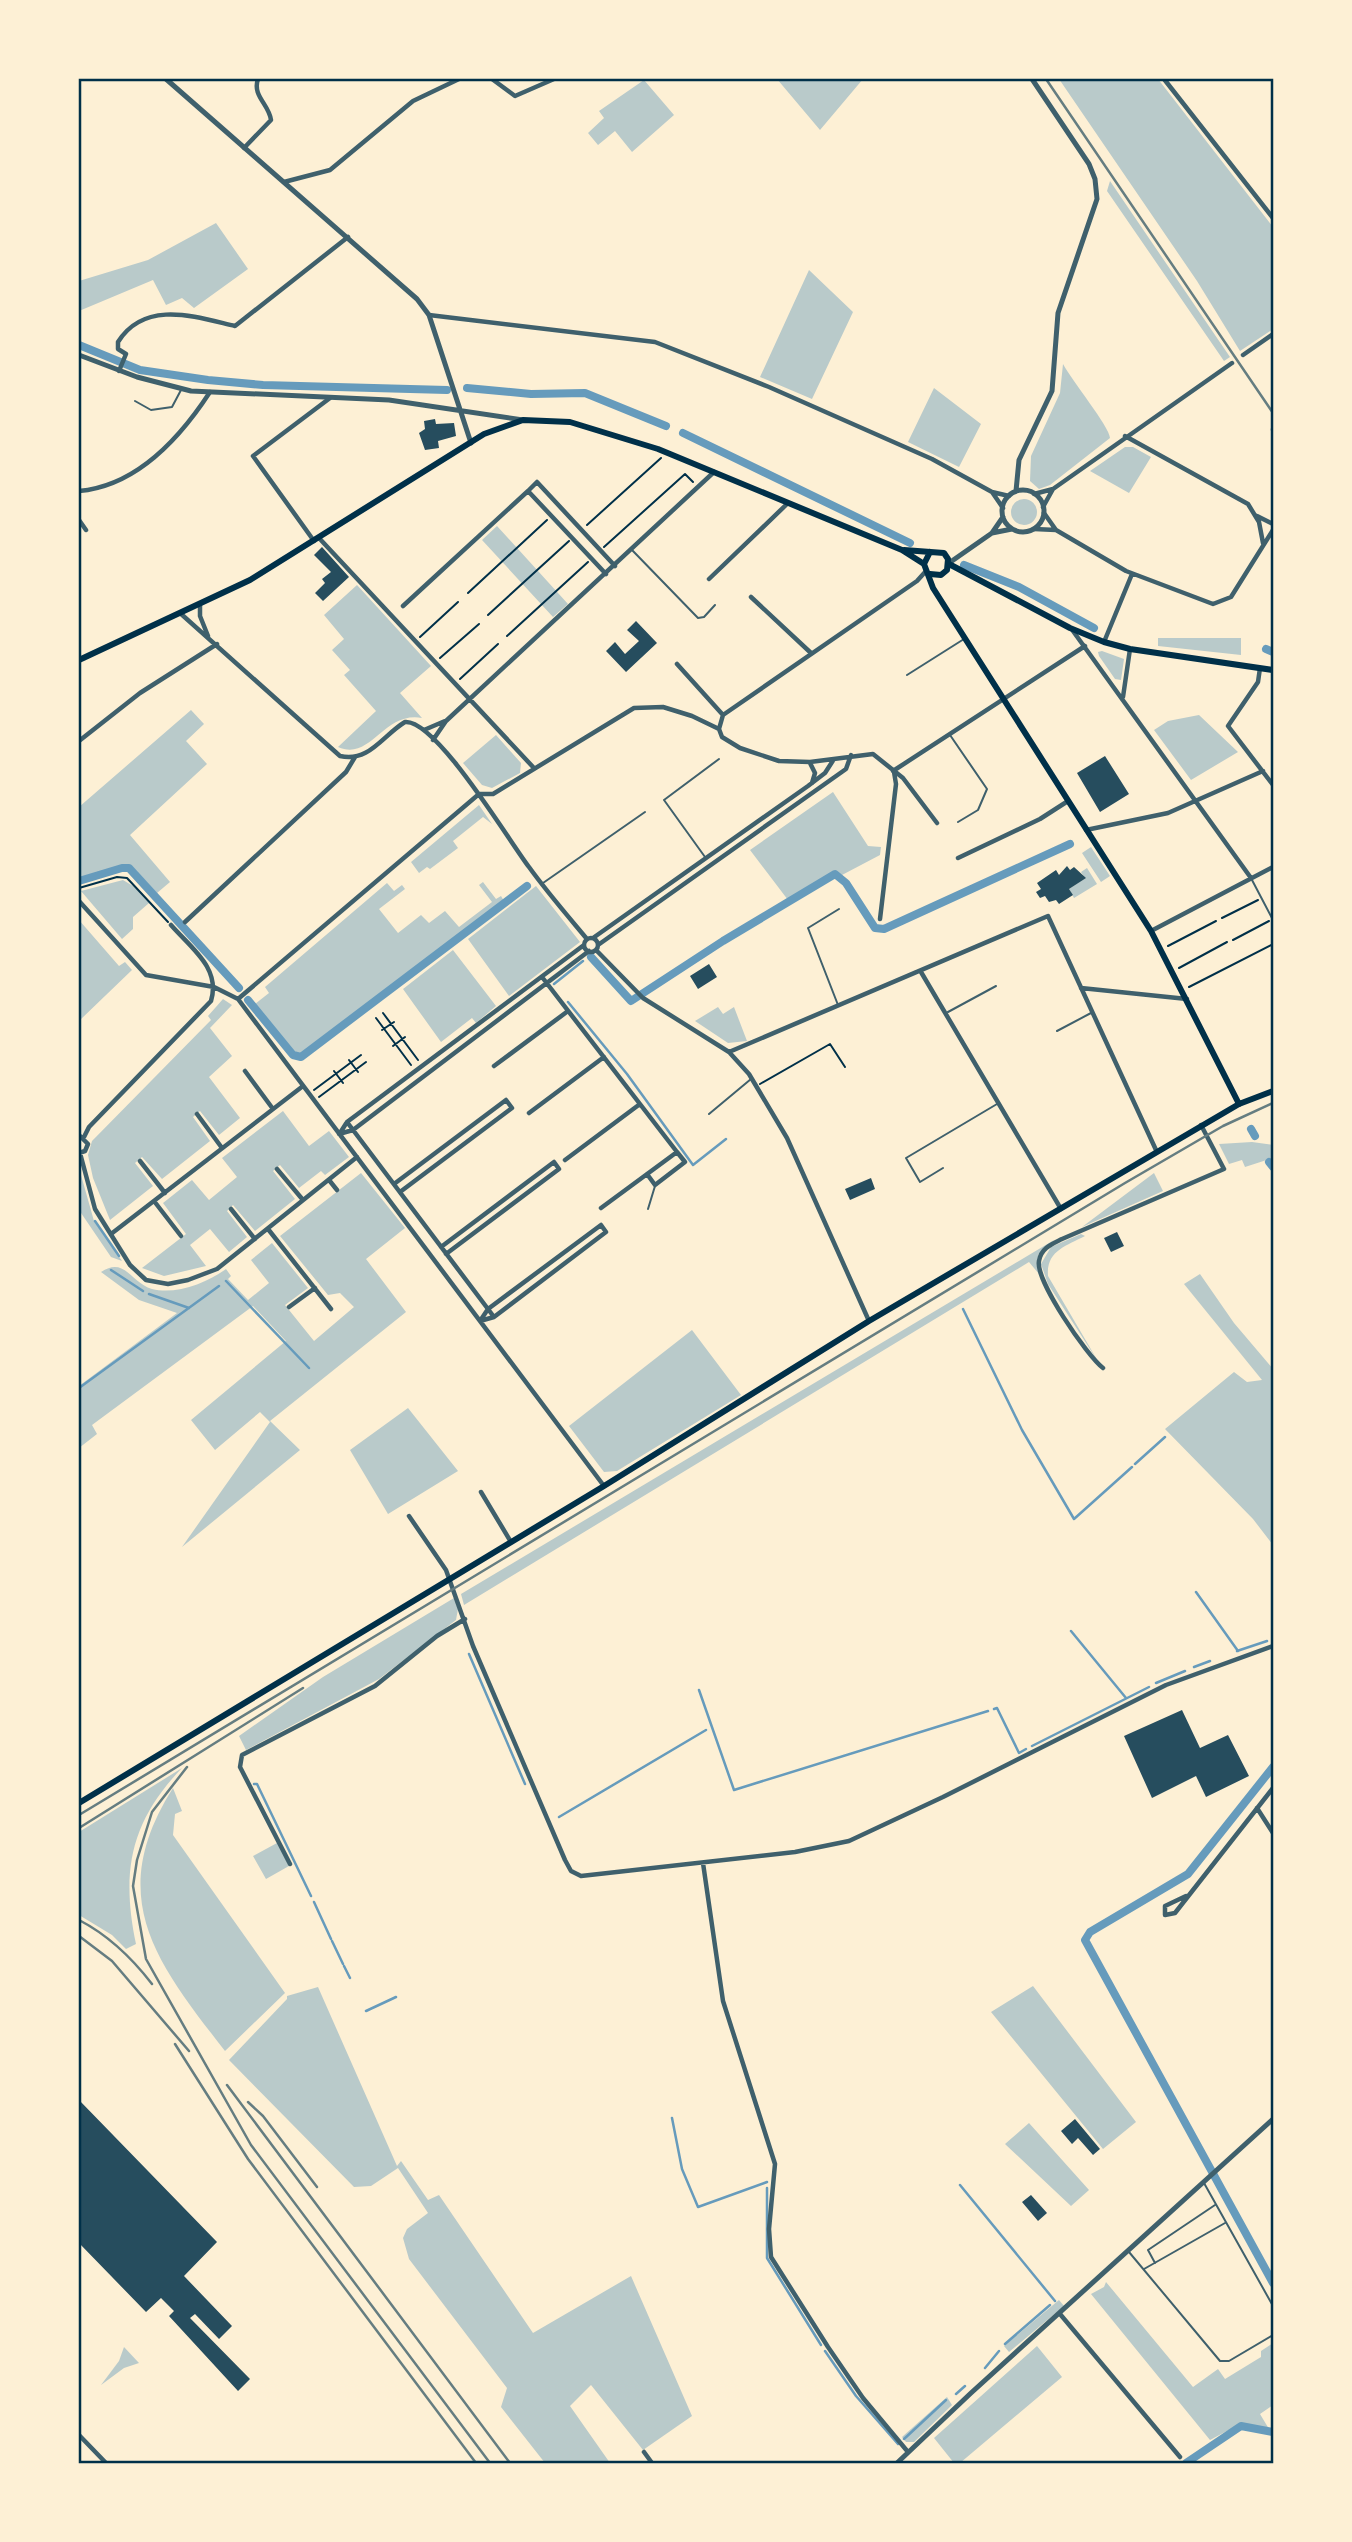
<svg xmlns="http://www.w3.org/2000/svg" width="1352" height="2542" font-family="'Open Sans',sans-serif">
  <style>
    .green { fill: #b9caca }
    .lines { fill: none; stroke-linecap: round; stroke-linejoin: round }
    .stream { stroke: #669bbc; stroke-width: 2.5 }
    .canal { stroke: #669bbc; stroke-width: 8 }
    .building { fill: #264d5e }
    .path { stroke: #003049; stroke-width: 2 }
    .service { stroke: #3f606c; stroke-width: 2 }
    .minor { stroke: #3f606c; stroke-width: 4.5 }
    .tertiary { stroke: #3f606c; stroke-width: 5 }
    .secondary { stroke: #003049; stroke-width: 6 }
    .primary { stroke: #003049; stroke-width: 6 }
    .rail { stroke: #657d81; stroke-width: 2.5 }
    .neatline { fill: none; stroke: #003049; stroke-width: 2.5 }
  </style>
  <rect width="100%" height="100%" fill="#fdf0d5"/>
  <!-- green -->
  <path class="green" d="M777 79H863L820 130Z
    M1059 79H1158L1273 227V329L1240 351 1197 281Z
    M644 80 674 115 632 152 615 131 598 145 588 133 604 118 599 111Z
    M1110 181 1230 357 1224 361 1107 191Z
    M216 223 248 269 194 308 182 298 166 305 153 280 79 311V281L148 260Z
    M809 270 853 312 812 399 760 377Z
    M1063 364C1072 381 1109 426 1110 438L1050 485 1039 489 1030 481 1031 456 1060 393Z
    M934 388 981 424 959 467 908 442Z
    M1125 447H1133L1151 457 1129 493 1090 471Z
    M1011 512a13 13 0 1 1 26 0a13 13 0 1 1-26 0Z
    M497 526 568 604 553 617 482 540Z
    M357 585 431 666 400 693 422 718C383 711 371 762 338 747L376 711 344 675 350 670 332 650 344 639 324 615Z
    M1158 638H1241V655L1158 646Z
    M1102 651 1124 659 1121 680 1115 679 1099 656 1098 652Z
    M191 710 204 724 186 741 207 764 130 835 170 882 157 893 130 864 79 879V807Z
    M1199 715 1238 752 1191 780 1154 730 1168 721Z
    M496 735 521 763 520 773 492 788 482 785 463 763Z
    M833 792 868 846 881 847 880 855 842 875 836 872 788 900 750 850Z
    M479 805 492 824 483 817 453 841 458 848 430 869 427 867 419 873 411 862Z
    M1091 847 1110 876 1101 882 1082 853Z
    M1087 868 1097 884 1074 898 1069 889 1085 878 1081 872Z
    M123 880 133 886 149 903 133 917V929L122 939 81 891Z
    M483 882 496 899 501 896 504 901 301 1056 293 1055 255 1004 269 993 265 987 387 883 394 891 402 885 405 889 379 909 398 933 421 915 429 923 445 911 459 927 492 902 479 885Z
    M536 886 580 942 509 996 468 939Z
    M79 920 119 966 125 962 132 970 79 1021Z
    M453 950 496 1006 476 1023 472 1018 441 1042 403 989Z
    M223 999 232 1005 210 1028 232 1056 209 1077 240 1118 219 1135 200 1111 193 1117 210 1141 162 1179 142 1157 135 1163 153 1186 110 1220 93 1178 88 1155 92 1141 211 1020 208 1016Z
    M718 1007 723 1014 734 1007 747 1041 728 1043 695 1021Z
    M283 1111 309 1146 329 1131 349 1157 325 1175 321 1171 299 1188 280 1165 273 1171 295 1199 255 1231 233 1205 227 1211 247 1237 229 1252 210 1229 190 1245 206 1266 164 1276 142 1268 186 1234 163 1203 192 1180 209 1200 237 1177 222 1158Z
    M1252 1142 1273 1145V1158L1245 1167 1242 1160 1229 1164 1219 1144Z
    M79 1168 94 1221 122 1261 111 1257 79 1210Z
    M361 1173 405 1228 366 1259 406 1312 270 1421 300 1450 182 1547 270 1422 260 1412 215 1450 191 1420 286 1341 253 1306 92 1425 97 1434 79 1448V1386L177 1313 139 1300 101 1272C125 1256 131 1283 152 1289 176 1295 207 1283 226 1269L231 1276 228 1279 248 1300 269 1283 251 1260 272 1243 308 1288 285 1305 314 1341 354 1307 340 1293 328 1295 280 1236Z
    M1154 1173 1163 1191 1082 1227Z
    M1081 1234 1085 1236C1066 1246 1046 1251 1048 1276L1099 1363 1048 1284 1041 1264 1051 1247Z
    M1054 1240 1038 1255 1039 1274 1029 1262 464 1605 461 1594Z
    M1200 1274 1234 1323 1273 1369V1545L1253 1519 1165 1429 1234 1372 1247 1382 1262 1380 1184 1284Z
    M692 1330 741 1395 617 1471 604 1472 569 1426Z
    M408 1408 458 1471 388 1514 350 1450Z
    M454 1598 458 1609 456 1620 379 1679 246 1750 239 1736 323 1677Z
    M182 1768C130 1822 121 1872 136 1944L126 1949 112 1935 79 1915V1832Z
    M173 1788 182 1811 175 1814 173 1835 285 1993 225 2051C156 1962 104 1897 173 1788Z
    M277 1843 289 1866 266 1879 253 1856Z
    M1033 1986 1136 2122 1103 2149 991 2012Z
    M318 1987 397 2166 401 2161 428 2200 439 2195 533 2333 631 2276 692 2416 643 2450 591 2385 570 2406 610 2463H545L501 2407 507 2388 409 2259 403 2238 407 2229 428 2213 398 2168 371 2186 354 2187 229 2060 287 1999V1996Z
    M1029 2123 1089 2190 1071 2206 1005 2144Z
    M1106 2282 1193 2387 1218 2369 1225 2379 1261 2357V2351L1273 2343V2405L1260 2414 1269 2429 1240 2424 1210 2440 1091 2294 1104 2287Z
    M1059 2300 1064 2306 1009 2352 1004 2346Z
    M1037 2346 1062 2377 960 2463H954L934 2438Z
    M124 2347 139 2363 124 2368 101 2385 119 2361Z
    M947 2397 952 2405 914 2442H906L902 2437Z"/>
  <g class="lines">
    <!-- stream -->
    <path class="stream" d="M554 984 583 961
      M568 1002 627 1074 693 1165 726 1139
      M95 1221 119 1256
      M111 1270 143 1291
      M226 1281 309 1368
      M149 1294 189 1308
      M963 1309 1022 1430 1074 1519 1132 1467
      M79 1388 219 1286
      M1135 1464 1165 1437
      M1196 1592 1238 1651
      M1071 1631 1126 1698
      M1237 1651 1267 1641
      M469 1654 525 1784
      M1194 1667 1210 1661
      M1156 1683 1185 1671
      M699 1690 734 1790 988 1711
      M994 1709 997 1708 1019 1753 1026 1749
      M1032 1746 1149 1687
      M254 1784H257L311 1896
      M559 1817 706 1730
      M314 1902 331 1939
      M332 1941 343 1964
      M344 1966 350 1978
      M366 2011 396 1997
      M672 2118 682 2169 698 2207 767 2182
      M960 2185 1055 2301
      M767 2188V2258L821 2345
      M1005 2344 1050 2305
      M825 2351 856 2396 898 2444
      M985 2368 999 2351
      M956 2394 965 2386
      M904 2439 946 2400"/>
    <!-- canal -->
    <path class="canal" d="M79 345 140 370 208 380 263 385 447 390
      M467 388 531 394 585 393 666 426
      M683 433 910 543
      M964 565 1019 587 1094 628
      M1266 649 1273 652
      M79 881 122 868H129L239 988
      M591 957 631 1001 723 941 835 874 846 883 875 928 884 929 1070 844
      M248 1000 293 1055 301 1057 527 886
      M1251 1129 1255 1136
      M1269 1162 1273 1167
      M1273 1767 1188 1874 1090 1932 1085 1940 1273 2283
      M1186 2463 1241 2426 1273 2432"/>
  </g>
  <!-- building -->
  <path class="building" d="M435 419 436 424 454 423 456 436 438 441 439 448 425 450 419 433 425 429 424 421Z
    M322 547 349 577 323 601 315 593 325 583 322 579 331 572 314 555Z
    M636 621 657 643 626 672 606 651 615 642 625 654 639 641 627 630Z
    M1105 756 1129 794 1100 812 1077 773Z
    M1067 866 1070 870 1074 867 1086 878 1069 889 1073 895 1059 904 1056 900 1049 902 1045 896 1040 898 1036 892 1041 889 1037 883 1056 870 1059 875Z
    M709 964 717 977 698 989 690 976Z
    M871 1178 875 1189 850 1200 845 1189Z
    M1117 1232 1124 1246 1111 1252 1104 1238Z
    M1182 1710 1200 1748 1228 1735 1249 1776 1206 1797 1196 1776 1152 1798 1124 1736Z
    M79 2100 217 2242 184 2276 232 2326 219 2339 195 2314 190 2318 250 2379 238 2391 169 2316 174 2311 161 2298 146 2312 79 2243Z
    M1075 2119 1100 2149 1093 2155 1078 2138 1072 2144 1061 2131Z
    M1031 2195 1047 2213 1038 2221 1022 2202Z"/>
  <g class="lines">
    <!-- path -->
    <path class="path" d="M587 525 661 458
      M604 547 685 474 693 482
      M468 593 547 520
      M488 615 569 541
      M507 636 588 562
      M420 637 458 602
      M440 658 479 624
      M460 679 498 644
      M79 888 117 877 127 878 168 922
      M1222 918 1258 900
      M1233 940 1269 921
      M1168 946 1216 921
      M1179 968 1227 942
      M1189 987 1273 944
      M383 1013 418 1060
      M376 1018 411 1065
      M382 1030 394 1022
      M393 1046 405 1037
      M349 1060 358 1072
      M334 1071 343 1083
      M760 1084 830 1044 845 1067
      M314 1090 361 1055
      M319 1097 366 1062"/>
    <!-- service -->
    <path class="service" d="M135 401 151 410 172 407 181 390
      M632 550 698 618 704 617 715 605
      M907 675 964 639
      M950 735 987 789 978 810 958 822
      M705 857 664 800 719 759
      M1252 880 1273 920
      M543 883 645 812
      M838 1005 808 928 839 909
      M948 1012 996 986
      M1057 1031 1091 1013
      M709 1114 751 1079
      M943 1168 920 1182 906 1158 997 1104
      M648 1209 655 1186
      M1204 2183 1273 2306
      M1129 2252 1220 2361H1229L1273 2335
      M1155 2263 1148 2250 1215 2205
      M1144 2269 1225 2223"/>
    <!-- minor -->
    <path class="minor" d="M492 79 515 96 554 79
      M1164 79 1273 218
      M244 148 271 120C269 104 252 96 258 79
      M284 182 330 170 413 101 459 79
      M429 315 655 342 769 387 932 459 992 492
      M1243 355 1273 334
      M119 371 126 354 118 349V342C145 299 196 317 235 326L348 237
      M1273 429V430
      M1125 436 1248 504 1259 522 1263 543
      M1053 489 1232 363
      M79 491C137 486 180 438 210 392
      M1034 494 1053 489 1043 507
      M1003 508 992 492 1009 496
      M1257 516 1273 524
      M79 520 86 530
      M1034 529 1056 530 1044 513
      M1056 530 1126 571 1213 604 1231 597 1273 530
      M319 538 533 767
      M314 541 253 456 330 398
      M606 574 528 491 537 482 615 566
      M709 579 788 503
      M751 597 811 653
      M200 604V616L208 636
      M403 606 528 491
      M180 613 340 756C369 763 383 735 405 722 436 719 509 841 529 867 547 892 567 915 587 939
      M1073 631 1251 878
      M1104 642 1132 574
      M677 664 723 715
      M1260 668 1258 682 1228 726 1273 785
      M1123 697 1130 649
      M719 729 723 715 917 581 926 571
      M424 730 445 721
      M433 740 446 721 714 472
      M79 741 140 693 217 644
      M810 763 815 773 812 783
      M893 771 1085 646
      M1086 830 1168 813 1263 771
      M958 858 1040 819 1068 801
      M79 901 146 975 214 987 238 999 604 1486
      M880 919 896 784 894 772
      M185 922 346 772 355 757
      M1151 931 1273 867
      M584 945a7 7 0 1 1 14 0a7 7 0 1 1-14 0Z
      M593 938 808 786 825 773 834 759
      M598 945 846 769 851 755
      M596 950 643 998 729 1052 749 1074 787 1138 869 1321
      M921 972 1061 1209
      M542 977 677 1152 601 1208
      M1081 988 1187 999
      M238 999 479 794H493L634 708 663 707 692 716 719 729 722 737 740 748 779 761 810 762 873 754 903 778 937 823
      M729 1052 1048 916 1156 1150
      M494 1066 568 1011
      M245 1071 273 1109
      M529 1113 604 1057
      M197 1114 222 1148
      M347 1122 494 1317
      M340 1133 347 1122 584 945
      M339 1134 353 1130 589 951
      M79 1135 88 1144 85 1151 79 1153
      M84 1137 89 1127 211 1001C221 968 191 948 171 925
      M80 1153 95 1209 130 1265 146 1280 168 1284 188 1280 217 1269 357 1157
      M565 1160 640 1104
      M140 1161 165 1193
      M277 1169 303 1200
      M647 1174 655 1185 685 1162 677 1152
      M329 1180 337 1190
      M394 1184 506 1100 512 1108 400 1192
      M154 1201 181 1236
      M231 1209 255 1239
      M601 1225 606 1232 494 1317 480 1321 488 1309Z
      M268 1229 331 1309
      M111 1234 303 1086
      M441 1247 554 1162 559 1169 446 1254
      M289 1307 315 1288
      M1103 1368C1087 1356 1035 1280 1039 1261 1041 1248 1052 1244 1062 1239L1224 1169 1201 1125
      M481 1492 511 1542
      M409 1516 446 1570 473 1646 565 1860 571 1871 581 1876 795 1852 849 1841 943 1797 1166 1685 1273 1646
      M1257 1808 1273 1833
      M703 1863 723 2001 775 2164 769 2229 771 2257 828 2347 863 2398 908 2452
      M290 1864 240 1767 242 1755 375 1686 437 1636 465 1619
      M1186 1896 1165 1906V1915L1175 1913 1273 1788
      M1060 2314 1180 2457
      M79 2435 106 2463
      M644 2452 652 2463"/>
    <!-- tertiary -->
    <path class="tertiary" d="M166 79 417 299 429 315 471 443
      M79 355 137 377 191 391 389 400 523 420
      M1002 511a21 21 0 1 1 42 0a21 21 0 1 1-42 0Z
      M1016 491 1019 460 1052 391 1058 313 1097 199 1095 179 1089 164 1032 79
      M992 533 1012 529
      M949 563 992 533 1003 517
      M897 2463 971 2393 1273 2119"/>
    <!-- secondary -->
    <path class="secondary" d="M79 1803 604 1486 869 1321 1239 1104"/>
    <!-- primary -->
    <path class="primary" d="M904 550 944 553 948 559 947 570 941 575 930 574
      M930 552 924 564 933 588 1151 931 1239 1104 1273 1091
      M949 564 1070 628 1104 642 1130 649 1273 670
      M79 660 250 580 484 434 523 420 570 422 658 449 902 550 924 564"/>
    <!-- rail -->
    <path class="rail" d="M1046 79 1273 413
      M187 1767 152 1812 137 1860 133 1886 146 1959 251 2145 490 2463
      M79 1815 1125 1183 1223 1126 1273 1103
      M79 1828 303 1688
      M79 1920C108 1935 132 1958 152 1984
      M79 1936 112 1961 189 2051
      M175 2044 248 2159 476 2463
      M227 2085 510 2463
      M248 2102 263 2116 317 2187"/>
  </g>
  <!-- border -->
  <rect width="1352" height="2542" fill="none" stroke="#fdf0d5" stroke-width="161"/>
  <rect x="80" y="80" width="1192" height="2382" class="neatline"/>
</svg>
